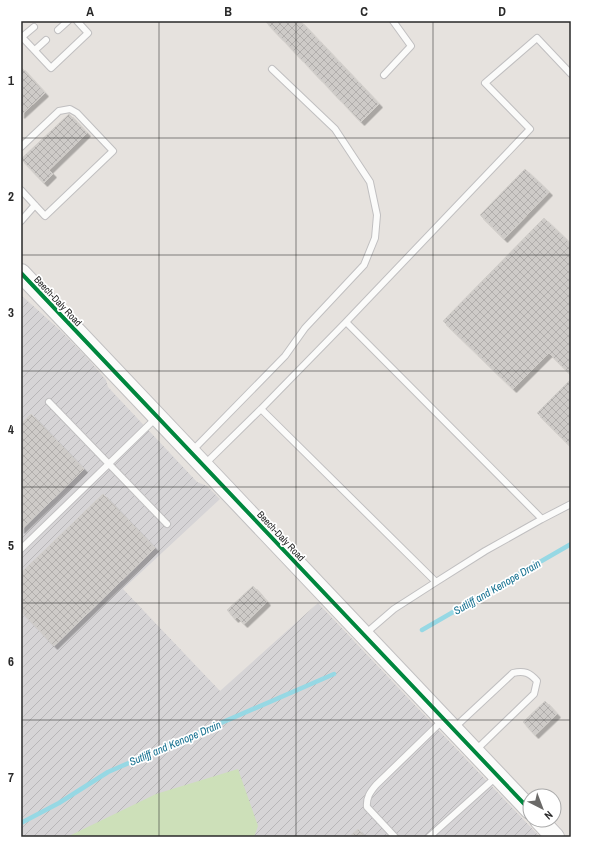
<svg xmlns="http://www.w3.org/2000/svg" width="592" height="858" font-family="'Archivo Narrow',sans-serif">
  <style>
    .industrial { fill: url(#industrial-furrows) }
    .grass { fill: #cde0b9 }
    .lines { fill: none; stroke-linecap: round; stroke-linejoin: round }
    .stream { stroke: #96d8e4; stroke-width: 4.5 }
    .building { fill: url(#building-cross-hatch); stroke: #d1ceca; filter: url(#shadow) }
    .lane-casing { stroke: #c0bfc0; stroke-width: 8 }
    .secondary-casing { stroke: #c0bfc0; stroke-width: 20 }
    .lane { stroke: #fbfbfa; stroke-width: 6 }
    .secondary { stroke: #fbfbfa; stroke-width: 18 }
    .cycleway-casing { stroke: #fff; stroke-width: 6 }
    .cycleway { stroke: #00873e; stroke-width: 4 }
    .grid { fill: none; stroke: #292929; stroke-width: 1; stroke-opacity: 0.55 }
    .labels { text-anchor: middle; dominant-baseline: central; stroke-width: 3.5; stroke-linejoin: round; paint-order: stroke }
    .street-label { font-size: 10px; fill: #292929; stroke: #fff }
    .water-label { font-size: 11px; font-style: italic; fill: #167190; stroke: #fff }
    .neatline { fill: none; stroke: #292929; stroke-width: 1.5 }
    .grid-label { font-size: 13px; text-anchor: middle; font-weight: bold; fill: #292929 }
  </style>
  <defs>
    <pattern id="industrial-furrows" width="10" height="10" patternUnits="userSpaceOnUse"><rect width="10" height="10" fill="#d6d4d6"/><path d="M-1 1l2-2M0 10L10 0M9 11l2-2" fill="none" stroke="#b8b6b8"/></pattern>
    <pattern id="building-cross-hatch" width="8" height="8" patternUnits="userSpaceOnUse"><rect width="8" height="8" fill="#cecbc8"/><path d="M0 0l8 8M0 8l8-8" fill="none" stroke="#b1aeac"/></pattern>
    <filter id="shadow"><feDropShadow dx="3.5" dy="3.5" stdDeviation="0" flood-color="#0004"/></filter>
  </defs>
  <rect width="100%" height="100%" fill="#e6e2de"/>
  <!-- industrial -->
  <path class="industrial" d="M21 295 61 331 90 361 106 380 108 387 197 482 207 486 220 499 123 589 220 691 318 603 540 837H21Z"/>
  <!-- grass -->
  <path class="grass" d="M238 769 258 826 254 837H67L156 794Z"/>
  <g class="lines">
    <!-- stream -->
    <path class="stream" d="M422 630 571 544
      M21 823 59 803 108 772 334 674"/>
  </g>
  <!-- building -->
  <path class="building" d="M265 21H300L379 104 361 122Z
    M21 67 45 93 21 115Z
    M69 114 87 133 49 170 53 174 44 183 21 159Z
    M525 169 549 192 504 239 480 215Z
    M544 218 571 244V375L549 353 513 389 443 321Z
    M571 379V447L537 413Z
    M31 414 84 469 21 530V424Z
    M103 494 155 548 54 646 21 611V573Z
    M253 586 267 602 244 624 237 617 235 619 227 610Z
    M545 701 557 714 535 735 523 722Z
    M358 829 365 837H349Z"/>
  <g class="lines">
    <!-- lane casing -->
    <g class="lane-casing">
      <path id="lane" d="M58 30 68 21
        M21 36 51 68 88 33 77 21
        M22 37 34 27
        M35 50 46 40
        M384 75 411 46 393 21
        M21 147 59 111 70 109 77 113 113 151 45 216 21 190
        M21 221 35 205
        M346 322 530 129 485 83 537 38 571 74
        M49 402 167 524
        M261 409 346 322 542 519
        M192 451 285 356 305 328 364 265 375 238 377 215 370 182 335 129 272 69
        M205 464 261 409 436 582
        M21 549 156 418
        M365 634 394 609 436 582 485 551 542 519 571 504
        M454 728 513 673C524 670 530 673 537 681L534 694 476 750
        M395 837 367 807C366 798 370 792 376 785L442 721
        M429 837 496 777"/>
    </g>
    <!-- secondary casing -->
    <g class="secondary-casing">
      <path id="secondary" d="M21 273 530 810
        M539 820 555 837"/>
    </g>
    <!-- lane -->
    <use href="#lane" class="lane"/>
    <!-- secondary -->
    <use href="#secondary" class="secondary"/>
    <!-- cycleway casing -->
    <g class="cycleway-casing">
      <path id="cycleway" d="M21 273 530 810"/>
    </g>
    <!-- cycleway -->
    <use href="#cycleway" class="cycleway"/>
  </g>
  <!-- grid -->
  <path class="grid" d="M159 21V837M296 21V837M433 21V837M21 138H571M21 255H571M21 371H571M21 487H571M21 603H571M21 720H571"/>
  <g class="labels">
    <!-- street labels -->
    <g class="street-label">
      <text transform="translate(58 301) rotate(47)">Beech-Daly Road</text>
      <text transform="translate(281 536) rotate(47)">Beech-Daly Road</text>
    </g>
    <!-- water labels -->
    <g class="water-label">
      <text transform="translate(497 587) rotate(-30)">Sutliff and Kenope Drain</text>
      <text transform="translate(175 743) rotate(-23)">Sutliff and Kenope Drain</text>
    </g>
  </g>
  <!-- border -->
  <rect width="592" height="858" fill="none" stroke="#ffffff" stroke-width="44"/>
  <!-- north arrow -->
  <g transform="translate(542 808) rotate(138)"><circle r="19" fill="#ffffff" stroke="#a9a9a9"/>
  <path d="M0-3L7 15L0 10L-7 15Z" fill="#6b6a68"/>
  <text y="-6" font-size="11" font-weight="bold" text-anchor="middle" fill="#292929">N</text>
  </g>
  <rect x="22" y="22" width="548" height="814" class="neatline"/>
  <g class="grid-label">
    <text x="90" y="16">A</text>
    <text x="228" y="16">B</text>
    <text x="364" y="16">C</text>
    <text x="502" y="16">D</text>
    <text x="11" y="85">1</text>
    <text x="11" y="201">2</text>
    <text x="11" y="317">3</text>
    <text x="11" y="434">4</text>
    <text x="11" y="550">5</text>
    <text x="11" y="666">6</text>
    <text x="11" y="782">7</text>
  </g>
</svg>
